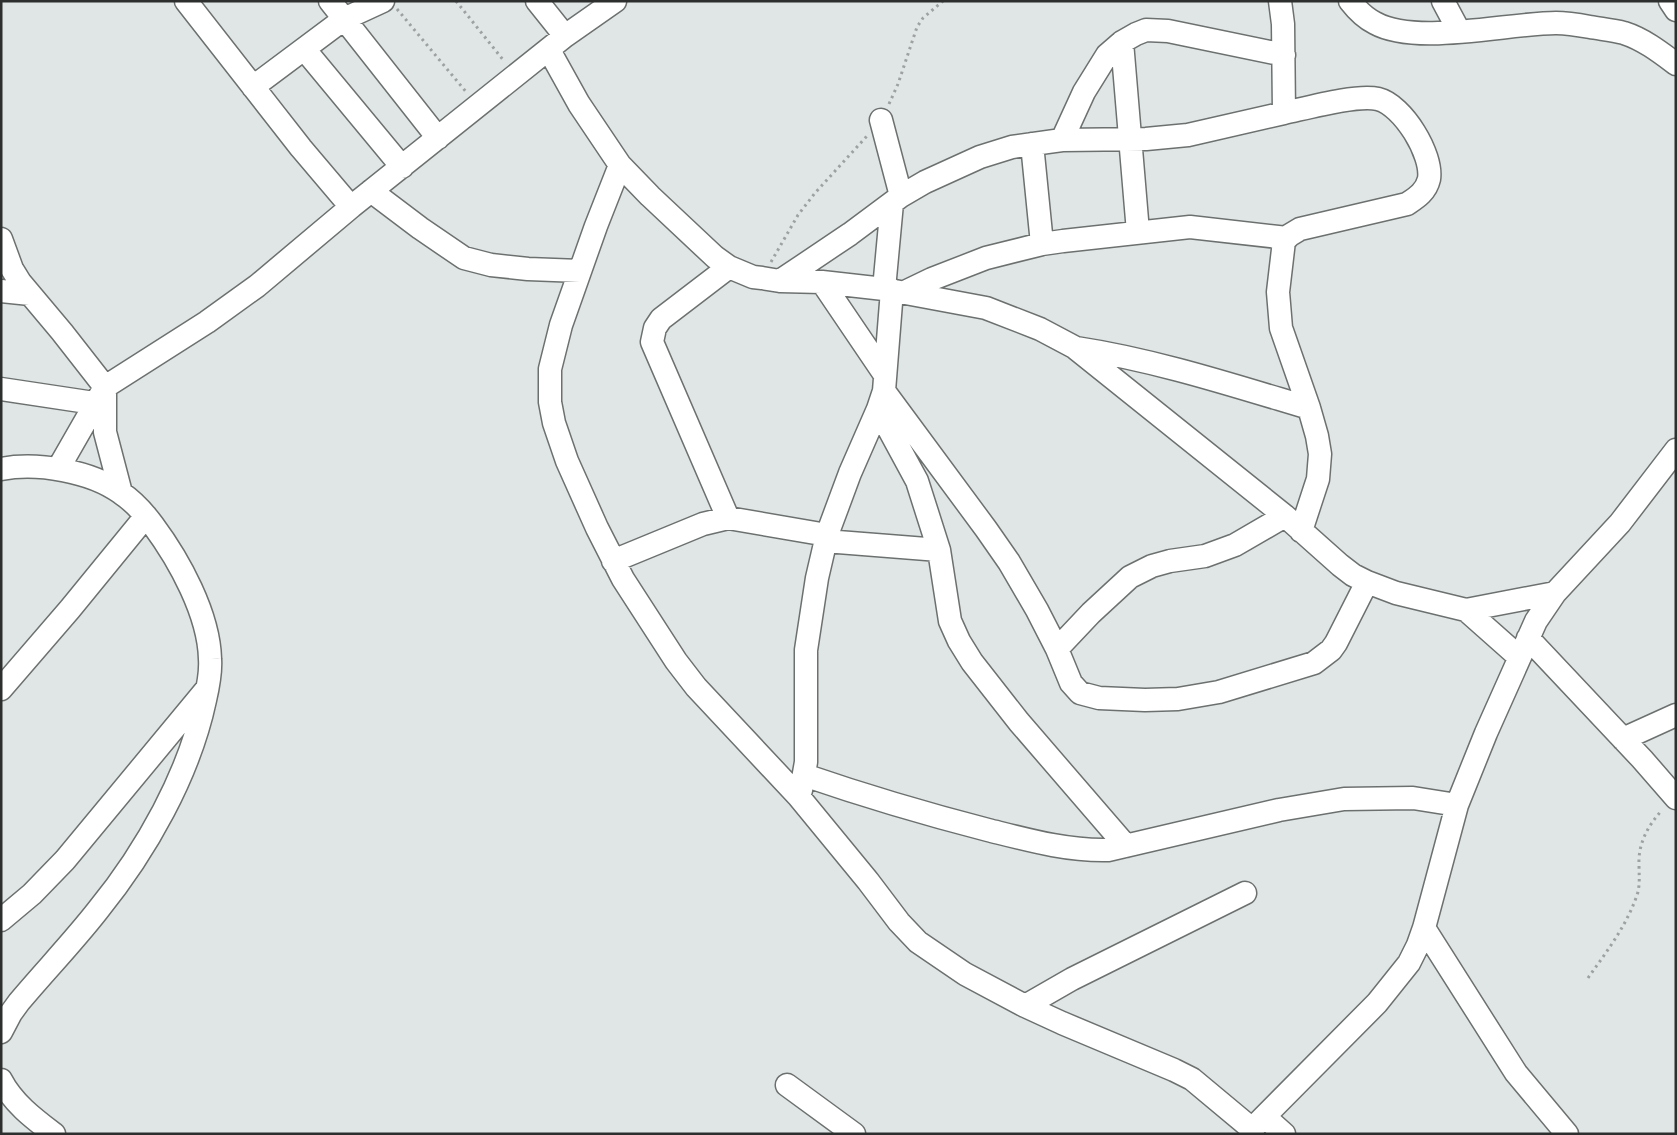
<svg xmlns="http://www.w3.org/2000/svg" width="1677" height="1135" font-family="'DejaVu Sans',sans-serif">
  <style>
    .lines { fill: none; stroke-linecap: round; stroke-linejoin: round }
    .minor-casing { stroke: #6c7170; stroke-width: 25 }
    .path { stroke: #9da1a1; stroke-width: 3; stroke-dasharray: 2.5 4; stroke-linecap: butt }
    .minor { stroke: #fff; stroke-width: 22 }
  </style>
  <rect width="100%" height="100%" fill="#e0e6e5"/>
  <g class="lines">
    <!-- minor casing -->
    <g class="minor-casing">
      <path id="minor" d="M186 1 301 148 351 207
        M330 1 438 138
        M537 1 565 36
        M1350 1C1357 10 1365 18 1375 23 1416 46 1509 23 1556 23 1567 23 1579 25 1590 27 1601 29 1613 30 1624 33 1643 39 1660 52 1676 64
        M1443 1 1459 31
        M1670 1 1676 10
        M1122 42 1138 232
        M305 50 402 167
        M549 50 579 104 620 165 650 196 715 257 729 267 753 277 762 278 780 281 822 282 884 289 986 308 1040 329 1074 347 1285 516 1340 565 1353 575 1367 582 1396 593 1466 610 1519 657
        M253 87 344 19 383 1
        M1284 113C1307 108 1357 94 1378 99 1403 105 1433 155 1429 179 1426 192 1416 198 1407 204L1300 229 1290 235 1284 241 1278 292 1281 328 1309 408 1317 436 1320 454 1318 479 1301 531
        M881 120 901 196
        M1062 140 1084 92 1107 55 1122 42 1136 34 1146 30 1168 31 1284 55
        M1032 144 1042 244
        M620 165 596 226 561 325 550 369V402L554 423 567 461 597 528 623 579 676 661 696 687 799 797 868 881 899 922 918 942 965 974 1025 1006 1062 1023 1174 1070 1192 1079 1252 1129
        M371 191 420 228 464 258 491 265 528 269 580 271
        M1 239 12 269 20 282 62 332 105 387V432L121 493
        M780 281 850 234 901 196 925 182 980 157 1012 147 1062 140 1146 139 1188 135 1284 113 1283 24 1280 1
        M822 282 885 375
        M884 289 892 203
        M1 291 30 294
        M905 292 932 279 986 258 1042 244 1063 241 1190 227 1287 238
        M1076 348C1155 360 1232 385 1309 408
        M1 389 94 403
        M884 391 986 529 1009 562 1037 610 1057 649 1071 683 1080 693 1099 698 1145 700 1178 699 1219 692 1314 663 1331 650 1336 643 1367 582
        M878 409 917 481 939 550 950 621 959 641 972 662 1019 722 1126 846
        M1 469C37 462 91 471 121 493 133 501 144 513 153 525 179 560 209 614 210 659 211 672 208 687 205 700 189 775 146 851 98 910 73 942 45 971 19 1002L11 1013 1 1032
        M58 469 105 387 207 322 257 286 351 207 565 36 615 1
        M728 518 652 342 655 328 661 319 729 267
        M825 541 939 550
        M613 561 703 524 728 518 827 535
        M1466 610 1555 593
        M1528 638 1642 759 1676 798
        M1057 649 1091 613 1130 577 1152 566 1170 561 1205 556 1235 545 1285 516
        M1 689 70 609 146 516
        M1623 739 1676 715
        M804 775C865 796 926 814 988 830 1028 840 1067 851 1108 850L1279 810 1344 799 1413 798 1457 805
        M801 790 806 762V650L817 578 827 535 850 473 878 409 884 391 892 290
        M1 920 32 894 65 860 205 691
        M1424 928 1516 1073 1567 1134
        M1025 1006 1072 979 1245 893
        M1 1080C13 1103 33 1118 54 1134
        M787 1085 854 1134
        M1265 1117 1284 1134
        M1250 1134 1252 1129 1377 1003 1409 963 1418 945 1424 928 1457 805 1486 733 1536 621 1555 593 1620 523 1676 450"/>
    </g>
    <!-- path -->
    <path class="path" d="M456 1 504 61
      M397 9 467 93
      M889 104 898 84 917 27 923 18 943 1
      M771 262 798 215 815 193 867 136
      M1588 978C1607 951 1628 924 1638 892 1640 882 1639 875 1639 865 1638 843 1648 826 1662 810"/>
    <!-- minor -->
    <use href="#minor" class="minor"/>
  </g>
  <!-- border -->
  <rect width="1677" height="1135" fill="none" stroke="#2d2f2f" stroke-width="5"/>
</svg>
